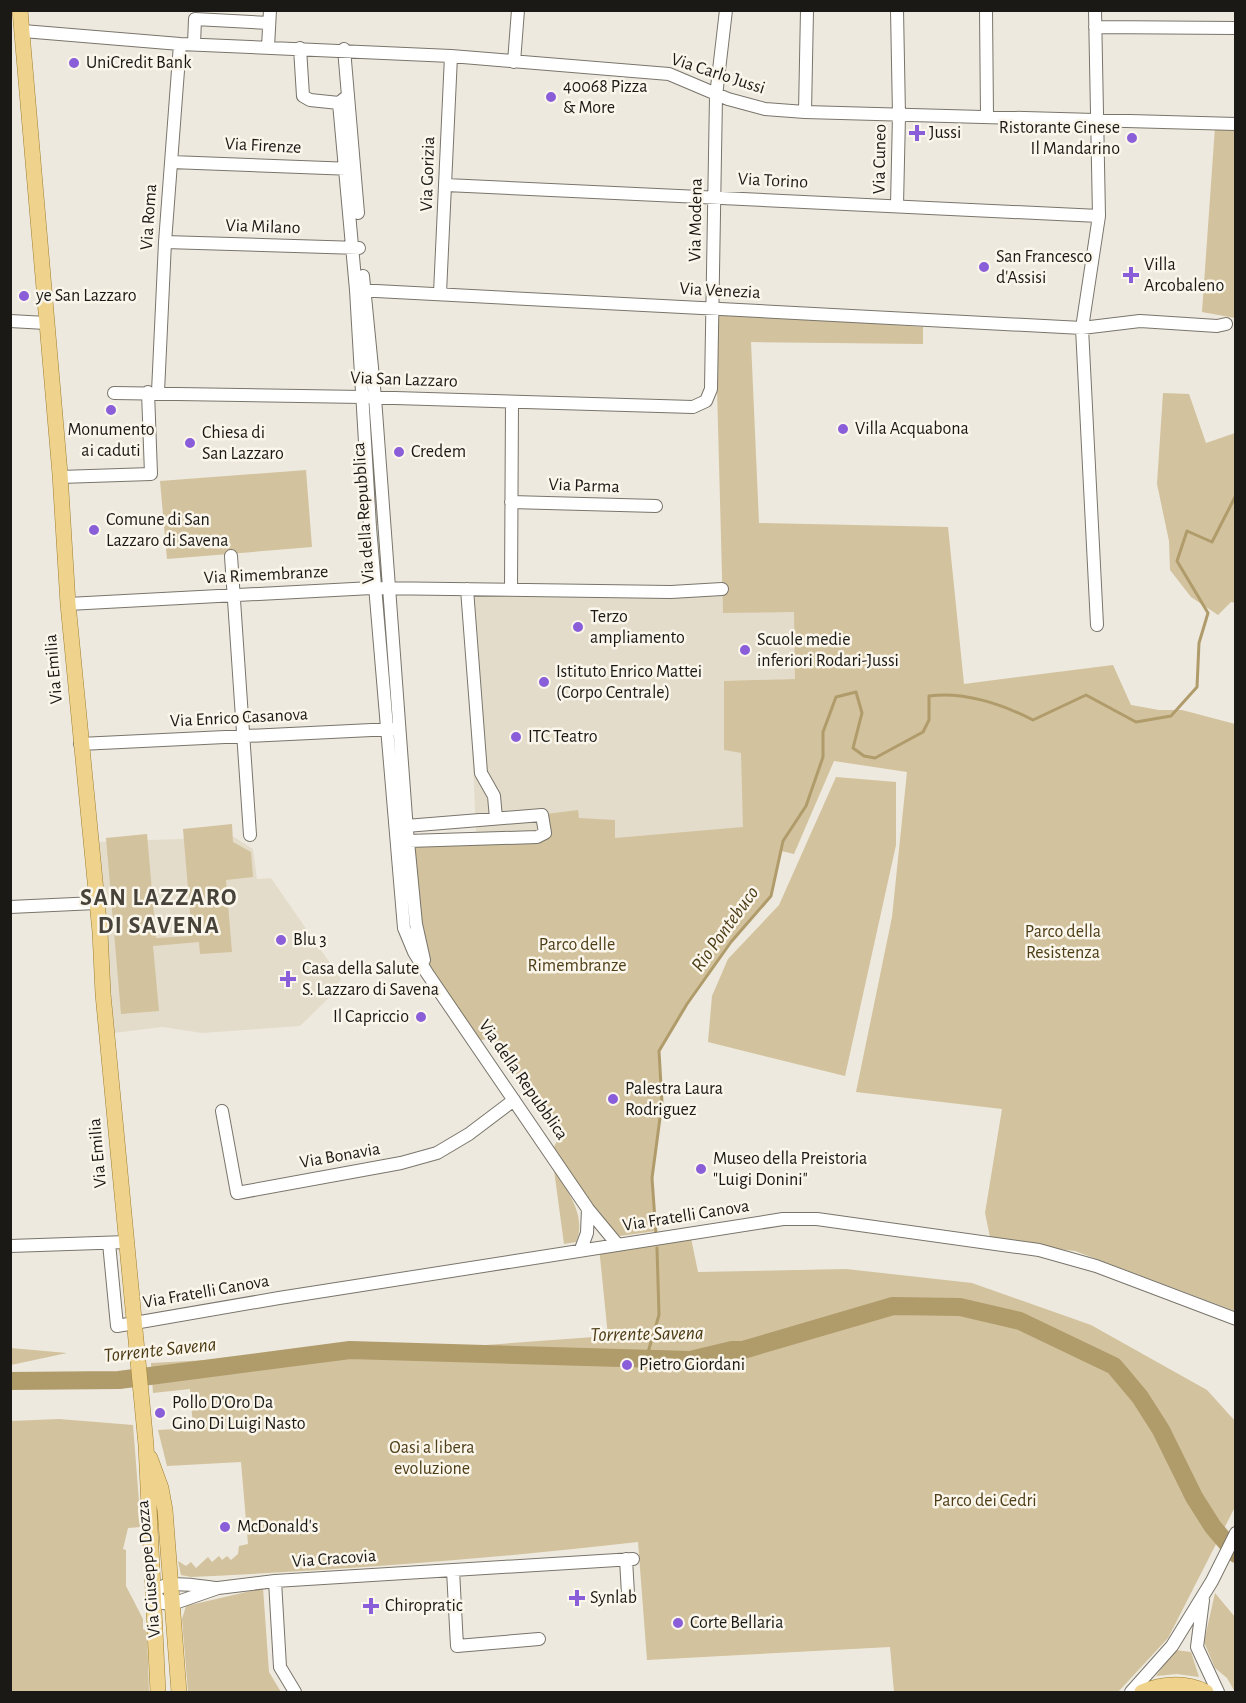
<svg xmlns="http://www.w3.org/2000/svg" width="1246" height="1703" font-family="'Alegreya Sans',sans-serif">
  <style>
    .built { fill: #e4dcca }
    .green { fill: #d2c29d }
    .lines { fill: none; stroke-linecap: round; stroke-linejoin: round }
    .stream { stroke: #b09b6b; stroke-width: 3 }
    .river { stroke: #b09b6b; stroke-width: 18 }
    .minor-casing { stroke: #79756b; stroke-width: 14 }
    .major-casing { stroke: #9e7f31; stroke-width: 16 }
    .minor { stroke: #fff; stroke-width: 12 }
    .major { stroke: #efd38c; stroke-width: 15 }
    .poi-dot { fill: #8a5ed8; stroke: #fbf6eb; stroke-width: 2 }
    .labels { text-anchor: middle; dominant-baseline: central; stroke-width: 5; stroke-linejoin: round; paint-order: stroke }
    .poi-label { font-size: 18px; fill: #1b1916; stroke: #fbf6eb; text-anchor: start }
    .street-label { font-size: 18px; fill: #1b1916; stroke: #fbf6eb }
    .park-label { font-size: 18px; fill: #4e3e17; stroke: #fbf6eb }
    .water-label { font-size: 20px; font-style: italic; fill: #4c3c15; stroke: #fbf6eb }
    .district-label { font-size: 24px; font-weight: bold; letter-spacing: 1.5px; fill: #47433b; stroke: #fbf6eb }
  </style>
  <rect width="100%" height="100%" fill="#eee9de"/>
  <!-- built -->
  <path class="built" d="M722 583 723 613 794 611 796 679 724 682V750L742 753 747 842 477 852 465 593 596 592Z
    M234 837 253 849 257 879 271 878 341 979 333 994 300 1026 202 1033 162 1027 114 1033 96 842Z"/>
  <!-- green -->
  <path class="green" d="M1215 127 1235 130V318L1202 312Z
    M715 312 923 327V344L751 342 759 523 948 527 964 684 1113 665 1131 705 1159 710H1182L1235 724V1311L1075 1251 991 1242 985 1213 1002 1109 856 1092 892 917 907 772 834 761 794 854 781 851 771 896 731 942 687 1004 659 1051 662 1103 652 1178 656 1231 620 1236 603 1227 551 1153 558 1139 489 1038 475 1042 427 973 409 845 550 838 546 814 578 810 579 818 615 820V838L743 827 741 753 724 750V681L795 679 794 612 723 613Z
    M1163 393 1189 394 1206 443 1235 433V603L1231 602 1218 615 1191 597 1170 570 1169 541 1157 484Z
    M306 470 312 547 167 559 160 481Z
    M836 777 896 782V845L845 1076 708 1042 712 996 728 959 779 905Z
    M232 824 233 842 251 852 253 877 226 880 232 952 200 954 199 942 153 946 159 1011 121 1014 106 838 147 834 156 938 192 936 183 829Z
    M554 1170C568 1191 587 1217 576 1242L564 1244Z
    M691 1238 698 1272 846 1269 972 1283 1091 1325 1207 1390 1235 1421V1507L1168 1638 1118 1692H894L890 1647 647 1660 638 1542C490 1559 340 1570 191 1577L181 1575 178 1561 186 1566 191 1562 196 1568 208 1557 212 1562 219 1556 222 1560 227 1556 231 1560 238 1554 239 1546 248 1544 241 1462 167 1466 158 1430 193 1428 190 1389 153 1393 151 1363 344 1353 497 1356 390 1352 608 1336 599 1247Z
    M11 1348 67 1353 11 1365Z
    M59 1419 133 1425 141 1527 128 1528 123 1549 126 1550V1586L143 1619V1629L147 1631 149 1692H11V1421Z
    M263 1588 269 1672 281 1692H188L182 1619 186 1606Z
    M1215 1593 1235 1617V1692L1227 1678 1215 1668 1204 1642Z
    M1175 1650 1191 1652 1199 1677 1177 1674 1156 1676Z"/>
  <g class="lines">
    <!-- stream -->
    <path class="stream" d="M656 1234 652 1178 662 1103 659 1051 687 1004 731 942 771 896 783 841 806 806 823 757V732L836 697 856 692 862 713 853 748 864 756 875 758 923 732 929 720V696C963 691 1002 704 1033 720L1086 695 1136 722 1171 716 1197 687 1199 643 1208 613 1177 561 1187 531 1212 542 1236 495
      M646 1359 659 1315 657 1248"/>
    <!-- river -->
    <path class="river" d="M10 1381 119 1380 350 1350 690 1360 732 1350H743L893 1306 960 1307 1020 1321 1114 1366 1140 1397 1161 1430 1194 1497 1213 1527 1236 1554"/>
    <!-- minor casing -->
    <g class="minor-casing">
      <path id="minor" d="M986 10 987 116
        M1095 10 1099 216 1082 328 1097 625
        M1095 27 1236 28
        M23 31 180 44 451 56 669 74 728 99 765 109 805 112 1236 124
        M194 44 195 19 269 23
        M268 47 270 10
        M300 48 303 96 310 100 339 103 345 98
        M344 49 358 213
        M514 62 518 10
        M339 103 356 290 370 527 404 928 414 952 427 973 588 1209 617 1244
        M805 112 807 10
        M171 162 353 169
        M446 185 1099 216
        M897 205 899 115 897 10
        M165 242 359 248
        M363 276 375 398 407 831 416 924 424 960
        M357 290 1082 328 1140 321 1217 326 1226 324
        M440 293 451 56
        M10 321 46 323
        M158 392 165 242 180 44
        M114 393 362 397 693 407 706 401 711 389 716 96 726 10
        M60 477 151 474 148 392
        M511 502 656 506
        M231 556 250 835
        M467 589 481 773 494 796 496 818
        M511 590 512 402
        M68 604 372 588 671 592 722 589
        M80 744 392 729
        M406 826 542 815 545 833 537 837 408 841
        M10 907 96 903
        M222 1111 237 1193 401 1163 437 1153 469 1134 514 1100
        M109 1243 117 1326 279 1298 783 1219H817L1039 1250 1096 1266 1236 1319
        M10 1246 127 1242
        M581 1249 587 1233 588 1209
        M626 1559 628 1594
        M453 1570 457 1646 539 1639
        M275 1581 280 1667 295 1692
        M218 1588C202 1587 161 1577 154 1594L163 1603 172 1604 218 1588 275 1581 633 1559
        M1203 1600 1197 1647 1218 1692
        M1131 1692 1172 1646 1212 1581 1236 1533"/>
    </g>
    <!-- major casing -->
    <g class="major-casing">
      <path id="major" d="M20 10 60 474 68 604 100 932 103 994 146 1445 158 1692
        M150 1458 161 1488 165 1510 179 1692
        M1142 1692C1162 1683 1186 1682 1206 1692"/>
    </g>
    <!-- minor -->
    <use href="#minor" class="minor"/>
    <!-- major -->
    <use href="#major" class="major"/>
  </g>
  <!-- markers -->
  <g class="poi-dot">
    <circle cx="74" cy="63" r="6"/>
    <circle cx="551" cy="97" r="6"/>
    <path d="M914 124h6v6h6v6h-6v6h-6v-6h-6v-6h6z"/>
    <circle cx="1132" cy="138" r="6"/>
    <circle cx="984" cy="267" r="6"/>
    <path d="M1128 266h6v6h6v6h-6v6h-6v-6h-6v-6h6z"/>
    <circle cx="24" cy="296" r="6"/>
    <circle cx="111" cy="410" r="6"/>
    <circle cx="843" cy="429" r="6"/>
    <circle cx="190" cy="443" r="6"/>
    <circle cx="399" cy="452" r="6"/>
    <circle cx="94" cy="530" r="6"/>
    <circle cx="578" cy="627" r="6"/>
    <circle cx="745" cy="650" r="6"/>
    <circle cx="544" cy="682" r="6"/>
    <circle cx="516" cy="737" r="6"/>
    <circle cx="281" cy="940" r="6"/>
    <path d="M285 970h6v6h6v6h-6v6h-6v-6h-6v-6h6z"/>
    <circle cx="421" cy="1017" r="6"/>
    <circle cx="613" cy="1099" r="6"/>
    <circle cx="701" cy="1169" r="6"/>
    <circle cx="627" cy="1365" r="6"/>
    <circle cx="160" cy="1413" r="6"/>
    <circle cx="225" cy="1527" r="6"/>
    <path d="M574 1589h6v6h6v6h-6v6h-6v-6h-6v-6h6z"/>
    <path d="M368 1597h6v6h6v6h-6v6h-6v-6h-6v-6h6z"/>
    <circle cx="678" cy="1623" r="6"/>
  </g>
  <g class="labels">
    <!-- poi labels -->
    <g class="poi-label">
      <text x="86" y="63">UniCredit Bank</text>
      <text x="563" y="87">40068 Pizza<tspan x="563" dy="21">&amp; More</tspan></text>
      <text x="1120" y="128" text-anchor="end">Ristorante Cinese<tspan x="1120" dy="21">Il Mandarino</tspan></text>
      <text x="929" y="133">Jussi</text>
      <text x="996" y="257">San Francesco<tspan x="996" dy="21">d'Assisi</tspan></text>
      <text x="1144" y="265">Villa<tspan x="1144" dy="21">Arcobaleno</tspan></text>
      <text x="36" y="296">ye San Lazzaro</text>
      <text x="855" y="429">Villa Acquabona</text>
      <text x="111" y="430" text-anchor="middle">Monumento<tspan x="111" dy="21">ai caduti</tspan></text>
      <text x="202" y="433">Chiesa di<tspan x="202" dy="21">San Lazzaro</tspan></text>
      <text x="411" y="452">Credem</text>
      <text x="106" y="520">Comune di San<tspan x="106" dy="21">Lazzaro di Savena</tspan></text>
      <text x="590" y="617">Terzo<tspan x="590" dy="21">ampliamento</tspan></text>
      <text x="757" y="640">Scuole medie<tspan x="757" dy="21">inferiori Rodari-Jussi</tspan></text>
      <text x="556" y="672">Istituto Enrico Mattei<tspan x="556" dy="21">(Corpo Centrale)</tspan></text>
      <text x="528" y="737">ITC Teatro</text>
      <text x="293" y="940">Blu 3</text>
      <text x="302" y="969">Casa della Salute<tspan x="302" dy="21">S. Lazzaro di Savena</tspan></text>
      <text x="409" y="1017" text-anchor="end">Il Capriccio</text>
      <text x="625" y="1089">Palestra Laura<tspan x="625" dy="21">Rodriguez</tspan></text>
      <text x="713" y="1159">Museo della Preistoria<tspan x="713" dy="21">"Luigi Donini"</tspan></text>
      <text x="639" y="1365">Pietro Giordani</text>
      <text x="172" y="1403">Pollo D'Oro Da<tspan x="172" dy="21">Gino Di Luigi Nasto</tspan></text>
      <text x="237" y="1527">McDonald's</text>
      <text x="590" y="1598">Synlab</text>
      <text x="385" y="1606">Chiropratic</text>
      <text x="690" y="1623">Corte Bellaria</text>
    </g>
    <!-- street labels -->
    <g class="street-label">
      <text transform="translate(718 74) rotate(18)">Via Carlo Jussi</text>
      <text transform="translate(263 146) rotate(3)">Via Firenze</text>
      <text transform="translate(880 159) rotate(-89)">Via Cuneo</text>
      <text transform="translate(428 174) rotate(-88)">Via Gorizia</text>
      <text transform="translate(773 181) rotate(3)">Via Torino</text>
      <text transform="translate(149 217) rotate(-86)">Via Roma</text>
      <text transform="translate(696 220) rotate(-89)">Via Modena</text>
      <text transform="translate(263 227) rotate(2)">Via Milano</text>
      <text transform="translate(720 291) rotate(3)">Via Venezia</text>
      <text transform="translate(404 380) rotate(2)">Via San Lazzaro</text>
      <text transform="translate(584 486) rotate(2)">Via Parma</text>
      <text transform="translate(364 513) rotate(-94)">Via della Repubblica</text>
      <text transform="translate(266 575) rotate(-3)">Via Rimembranze</text>
      <text transform="translate(54 669) rotate(-95)">Via Emilia</text>
      <text transform="translate(239 718) rotate(-3)">Via Enrico Casanova</text>
      <text transform="translate(523 1080) rotate(55)">Via della Repubblica</text>
      <text transform="translate(98 1153) rotate(-95)">Via Emilia</text>
      <text transform="translate(340 1156) rotate(-10)">Via Bonavia</text>
      <text transform="translate(686 1216) rotate(-9)">Via Fratelli Canova</text>
      <text transform="translate(206 1292) rotate(-10)">Via Fratelli Canova</text>
      <text transform="translate(334 1559) rotate(-4)">Via Cracovia</text>
      <text transform="translate(149 1569) rotate(-95)">Via Giuseppe Dozza</text>
    </g>
    <!-- park labels -->
    <g class="park-label">
      <text x="1063" y="932">Parco della<tspan x="1063" dy="21">Resistenza</tspan></text>
      <text x="577" y="945">Parco delle<tspan x="577" dy="21">Rimembranze</tspan></text>
      <text x="432" y="1448">Oasi a libera<tspan x="432" dy="21">evoluzione</tspan></text>
      <text x="985" y="1501">Parco dei Cedri</text>
    </g>
    <!-- water labels -->
    <g class="water-label">
      <text transform="translate(725 929) rotate(-54)">Rio Pontebuco</text>
      <text transform="translate(647 1334) rotate(-1)">Torrente Savena</text>
      <text transform="translate(160 1350) rotate(-6)">Torrente Savena</text>
    </g>
    <!-- district labels -->
    <g class="district-label">
      <text x="159" y="898">SAN LAZZARO<tspan x="159" dy="28">DI SAVENA</tspan></text>
    </g>
  </g>
  <!-- border -->
  <rect width="1246" height="1703" fill="none" stroke="#1b1916" stroke-width="24"/>
</svg>
